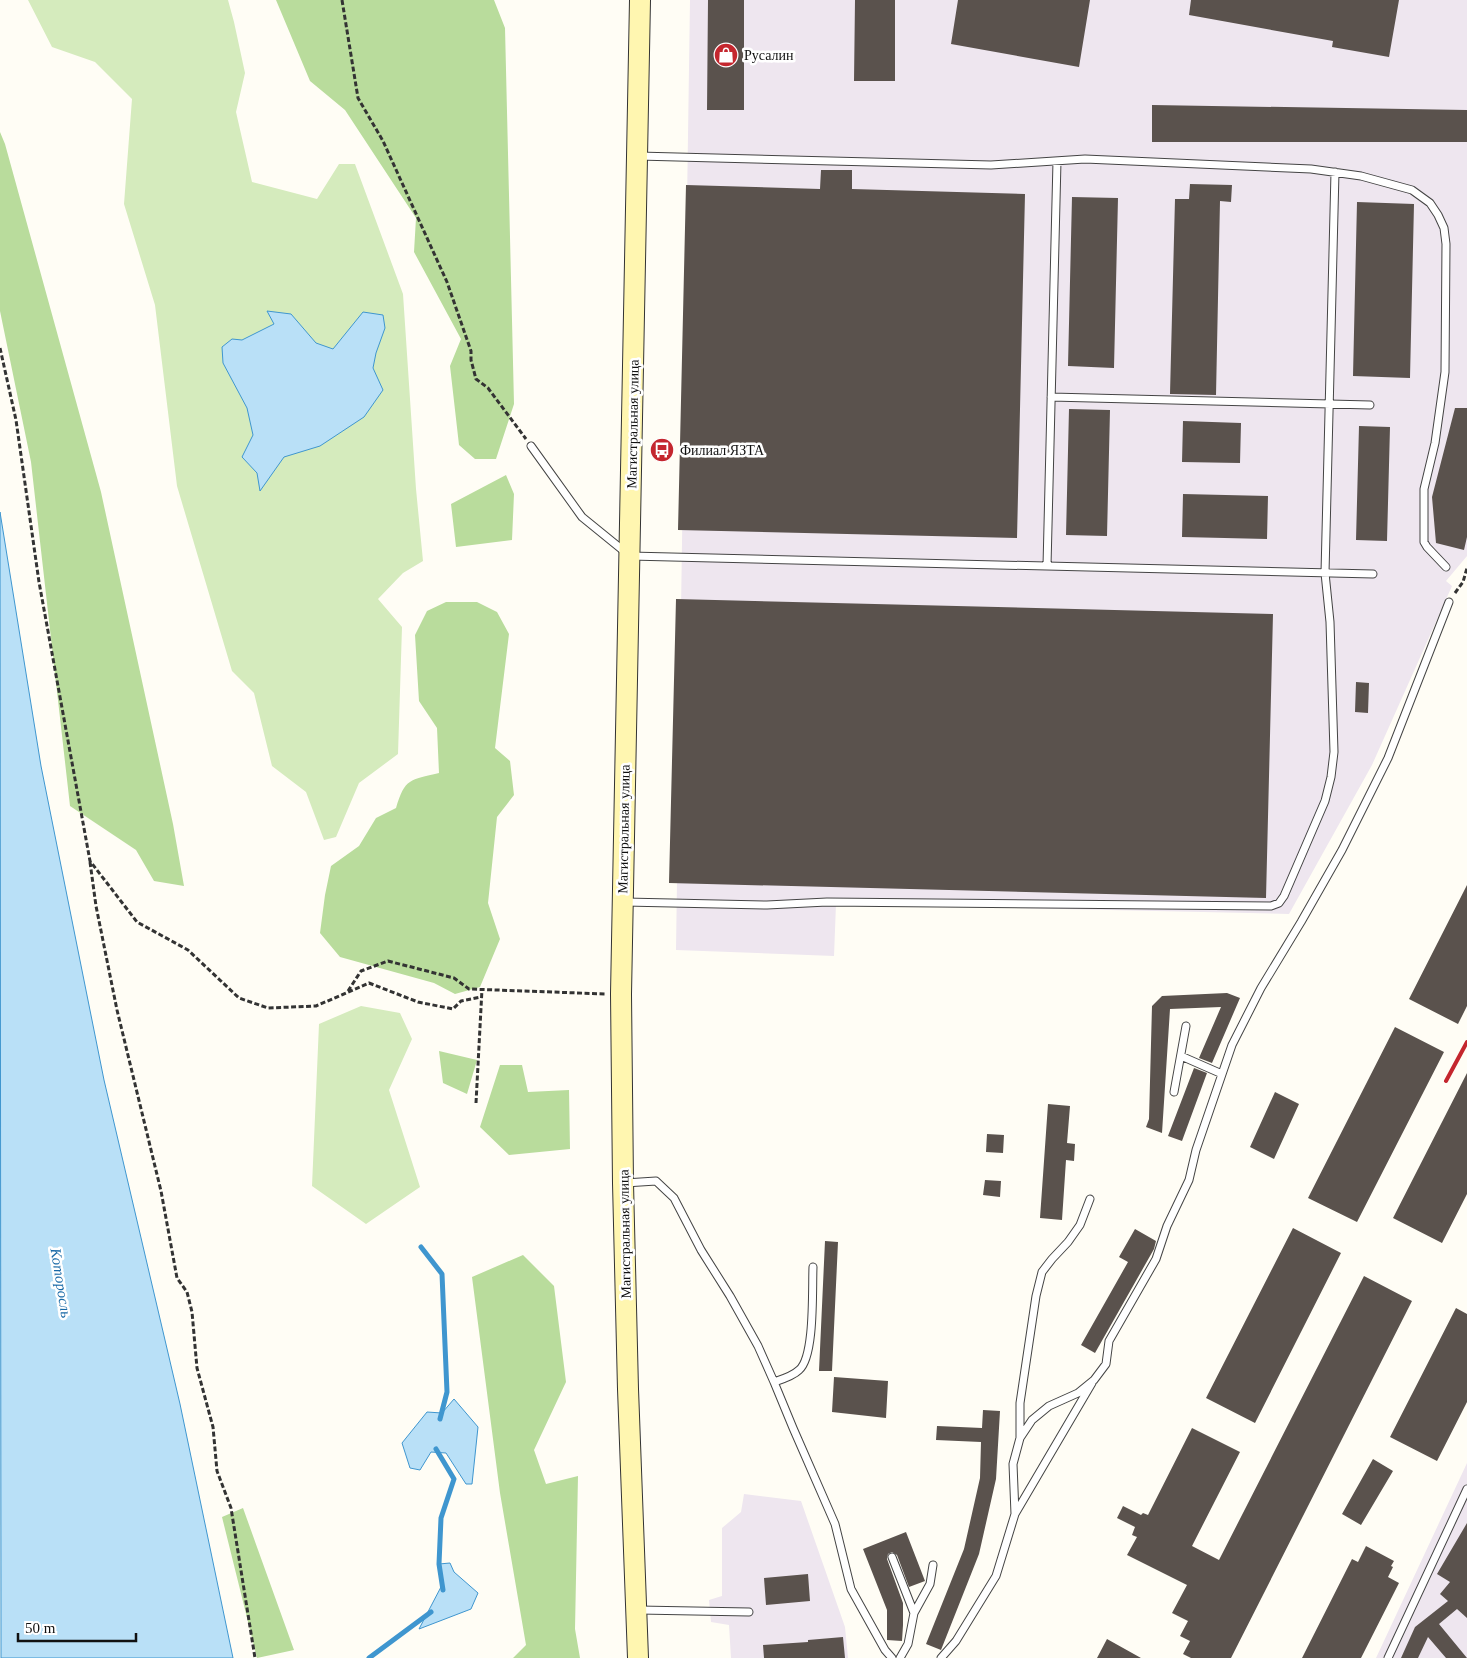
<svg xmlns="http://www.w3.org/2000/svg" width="1467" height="1658" font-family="'Times New Roman',serif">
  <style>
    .industrial { fill: #eee6ef }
    .green { fill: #d5ebbd }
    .forest { fill: #b9dc9c }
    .water { fill: #b9e0f7; stroke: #3f96cf }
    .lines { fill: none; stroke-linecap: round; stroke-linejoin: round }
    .stream { stroke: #3f96cf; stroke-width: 5 }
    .building { fill: #5a524d }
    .lane-casing { stroke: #444; stroke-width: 9 }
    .secondary-casing { stroke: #333; stroke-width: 22 }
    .path { stroke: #333; stroke-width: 3; stroke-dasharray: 5 2.5; stroke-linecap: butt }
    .lane { stroke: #fff; stroke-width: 7 }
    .secondary { stroke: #fff6b0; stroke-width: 20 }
    .rail { stroke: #c4262e; stroke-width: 4 }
    .labels { text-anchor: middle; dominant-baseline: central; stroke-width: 5; stroke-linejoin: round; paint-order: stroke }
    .poi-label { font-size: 14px; fill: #111; stroke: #fff; text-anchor: start }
    .street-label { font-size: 14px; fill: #111; stroke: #fff }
    .water-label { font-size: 15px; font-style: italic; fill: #1768a6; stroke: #fff }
  </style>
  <rect width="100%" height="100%" fill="#fffdf5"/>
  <!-- industrial -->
  <path class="industrial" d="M690 0H1467V556L1446 581 1452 586 1372 765 1289 914 836 904 834 956 676 950Z
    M1467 1463V1658H1376Z
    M744 1494 801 1501 845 1627 848 1658H731L729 1625 711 1622 709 1600 722 1596V1528L741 1512Z"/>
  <!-- green -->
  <path class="green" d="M28 0H228L234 22 245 73 236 112 252 182 317 199 339 164H355L403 294 416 489 423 561 403 573 378 599 402 627 398 754 359 783 336 837 324 840 306 792 272 766 254 693 232 671 177 486 155 305 124 204 132 99 95 62 52 47Z
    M361 1006 400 1013 412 1039 389 1090 420 1187 366 1224 312 1186 319 1024Z"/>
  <!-- forest -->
  <path class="forest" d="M276 0H494L505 28 514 404 496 459H475L459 445 450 366 461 339 414 252 416 218 345 110 310 81Z
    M0 132 5 144 101 492 173 824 184 886 154 881 136 850 70 806 31 462 0 311Z
    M506 475 514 494 512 540 456 547 451 504Z
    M446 602H477L497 612 509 634 495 748 510 761 514 795 497 817 488 903 500 939 480 987 455 994 434 983 340 957 320 933 325 895 331 866 359 846 376 818 396 808C405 778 410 780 439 773L437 728 419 701 415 635 427 611Z
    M439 1051 477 1060 467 1094 443 1083Z
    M500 1065H522L528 1092 569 1090 570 1149 509 1155 480 1127Z
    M523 1255 554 1286 566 1382 534 1450 546 1484 578 1476 575 1629 580 1658H513L526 1645 500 1493 472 1277Z
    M243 1508 294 1650 257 1658 222 1517Z"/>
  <!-- water -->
  <path class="water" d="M267 311 291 314 316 343 333 349 363 312 383 315 385 328 376 353 373 368 383 390 364 417 320 446 284 457 260 491 257 473 242 457 253 435 247 408 223 363 222 347 232 339 242 340 274 324Z
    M0 512 41 766 104 1080 180 1404 233 1658H1Z
    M454 1399 478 1427 472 1484H466L446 1453 431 1452 420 1470 410 1468 402 1443 427 1412 442 1413Z
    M450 1563 454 1572 478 1593 471 1609 419 1629 442 1585 439 1564Z"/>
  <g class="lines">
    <!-- stream -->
    <path class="stream" d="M421 1247 442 1274 447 1392 440 1419
      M436 1449 454 1479 441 1518 439 1564 443 1590
      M369 1658 431 1612"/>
  </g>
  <!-- building -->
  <path class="building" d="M708 0H744V110H707Z
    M855 0H895V81H854Z
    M958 0H1090L1079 67 951 44Z
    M1191 0H1399L1389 57 1332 47 1333 41 1189 15Z
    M1152 105 1467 110V142H1152Z
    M821 170H852V189L1025 194 1017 538 678 530 686 185 820 189Z
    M1190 184 1232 185 1231 202 1220 201 1216 395 1170 394 1175 199H1189Z
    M1072 197 1118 198 1114 368 1068 366Z
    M1357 202 1414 204 1410 378 1353 376Z
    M1455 408H1467V537L1464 550 1436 543 1432 497Z
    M1069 409 1110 410 1107 536 1066 535Z
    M1183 421 1241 423 1240 463 1182 462Z
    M1359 426 1390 427 1387 541 1356 540Z
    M1183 494 1268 496 1267 539 1182 537Z
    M676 599 1273 614 1266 898 669 883Z
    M1356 682 1369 683 1368 713 1355 712Z
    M1467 885V1006L1458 1024 1409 999Z
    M1227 993 1240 998 1212 1063 1199 1058 1221 1007 1170 1009 1162 1133 1146 1127 1149 1119 1152 1006 1162 996Z
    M1395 1027 1444 1052 1357 1222 1308 1198Z
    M1194 1068 1207 1073 1182 1141 1168 1136Z
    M1467 1073V1194L1442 1243 1393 1218Z
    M1275 1092 1299 1104 1274 1159 1250 1147Z
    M1048 1104 1070 1106 1067 1143 1075 1144 1074 1161 1066 1160 1062 1220 1040 1218Z
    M987 1134 1004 1135 1003 1153 986 1152Z
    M985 1180 1001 1181 1000 1197 983 1195Z
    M1293 1228 1341 1253 1255 1423 1206 1398Z
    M1135 1229 1156 1241 1154 1249 1095 1353 1081 1345 1128 1262 1119 1257Z
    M825 1241 838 1242 832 1371H819Z
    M1364 1276 1412 1301 1231 1658H1191L1183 1654 1190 1641 1180 1636 1188 1621 1172 1613 1187 1585 1127 1555 1137 1537 1132 1535 1135 1527 1117 1518 1123 1506 1141 1515 1143 1513 1148 1515 1192 1428 1240 1452 1192 1546 1219 1560Z
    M1456 1308 1467 1314V1402L1437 1461 1390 1437Z
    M834 1377 888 1381 886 1418 832 1412Z
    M983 1410 1000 1411 996 1479 979 1554 941 1650 926 1644 964 1549 980 1478 981 1442 936 1440 937 1426 982 1428Z
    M1373 1459 1393 1471 1361 1525 1342 1514Z
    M1467 1523V1618L1457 1609 1439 1624 1467 1658H1446L1428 1637 1418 1658H1401L1415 1627 1448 1601 1440 1594 1450 1582 1437 1574Z
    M906 1532 925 1581 909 1587 897 1555 892 1552 888 1554 887 1559 903 1603V1625L902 1641 887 1640V1610L863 1549Z
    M1366 1546 1394 1561 1391 1566 1393 1567 1388 1577 1399 1583 1361 1658H1302L1352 1559 1358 1562Z
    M808 1574 810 1601 766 1605 764 1578Z
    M843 1637 845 1658H764L763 1645 808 1642V1640Z
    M1107 1639 1141 1658H1097Z"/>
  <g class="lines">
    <!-- lane casing -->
    <g class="lane-casing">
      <path id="lane" d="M638 156 991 165 1085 159 1311 169 1361 176 1412 190 1430 203 1438 215 1444 228 1446 244 1445 372 1435 443 1424 489V542L1427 547 1446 567
        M1051 397 1370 405
        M531 446 582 517 630 556 1373 574
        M1047 566 1057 161
        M625 902 767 905 827 902 1271 906 1279 903 1284 896 1325 801 1331 777 1334 752 1330 622 1325 573 1335 172
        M1181 1056 1222 1074
        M1174 1092 1186 1026
        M625 1183 656 1181 674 1198 701 1250 730 1296 758 1346 774 1382 793 1428 835 1524 851 1589 885 1650 892 1658
        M774 1382C783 1379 793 1376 799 1370 815 1357 812 1289 813 1267
        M1020 1438V1403L1036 1296 1042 1272 1052 1259 1068 1242 1080 1225 1090 1199
        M1015 1514 1092 1383
        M892 1557 914 1613
        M639 1610 749 1612
        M900 1658 908 1644 914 1613 930 1584 933 1565
        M941 1658 956 1641 996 1576 1015 1514 1013 1464 1020 1438 1032 1420 1049 1406 1078 1393 1094 1380 1106 1364 1109 1341 1156 1259 1167 1226 1189 1180 1196 1150 1232 1045 1261 988 1301 922 1342 850 1388 758 1449 602
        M1388 1658 1467 1489"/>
    </g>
    <!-- secondary casing -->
    <g class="secondary-casing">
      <path id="secondary" d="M638 1658 628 1389 623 1183 621 994 640 0"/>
    </g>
    <!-- path -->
    <path class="path" d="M342 0 358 98 383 141 447 282 471 351V360L476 379 488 388 526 439
      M0 348 16 420 39 582 90 861 137 922 188 950 239 998 268 1008 316 1006 369 983 418 1002 453 1009 461 1001 481 997
      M1455 593 1463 582 1467 568
      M90 862 96 906 117 1010 161 1191 177 1278 187 1292 192 1312 197 1368 213 1427 217 1471 231 1508 255 1658
      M348 991 361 971 388 961 454 978 469 989 606 994
      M476 1103 482 989"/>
    <!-- lane -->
    <use href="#lane" class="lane"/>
    <!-- secondary -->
    <use href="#secondary" class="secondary"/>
    <!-- rail -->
    <path class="rail" d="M1446 1081 1467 1042"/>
  </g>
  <!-- icons -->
  <defs>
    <g id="shop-disc" transform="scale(1.25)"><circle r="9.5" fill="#c4262e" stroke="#fff"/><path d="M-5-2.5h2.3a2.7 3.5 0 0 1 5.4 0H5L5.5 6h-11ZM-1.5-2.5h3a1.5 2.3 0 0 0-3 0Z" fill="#fff"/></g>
    <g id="bus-disc" transform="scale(1.25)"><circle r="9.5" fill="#c4262e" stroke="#fff"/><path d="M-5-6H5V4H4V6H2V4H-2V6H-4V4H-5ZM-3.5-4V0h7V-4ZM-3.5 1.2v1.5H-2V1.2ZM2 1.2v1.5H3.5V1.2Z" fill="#fff"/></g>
  </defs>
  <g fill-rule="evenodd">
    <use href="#shop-disc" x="726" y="55"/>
    <use href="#bus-disc" x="662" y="450"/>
  </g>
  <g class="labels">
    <!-- poi labels -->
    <g class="poi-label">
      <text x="744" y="55">Русалин</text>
      <text x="680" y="450">Филиал ЯЗТА</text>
    </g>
    <!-- street labels -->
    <g class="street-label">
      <text transform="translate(633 424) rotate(-89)">Магистральная улица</text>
      <text transform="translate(624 829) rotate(-89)">Магистральная улица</text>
      <text transform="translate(625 1234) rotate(-91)">Магистральная улица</text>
    </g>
    <!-- water labels -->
    <g class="water-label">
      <text transform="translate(61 1283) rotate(81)">Которосль</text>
    </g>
  </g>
  <!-- scale -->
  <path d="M18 1633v8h118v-8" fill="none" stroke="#111111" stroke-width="2.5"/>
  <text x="25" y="1633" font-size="15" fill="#111111" stroke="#ffffff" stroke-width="4" paint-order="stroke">50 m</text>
</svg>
